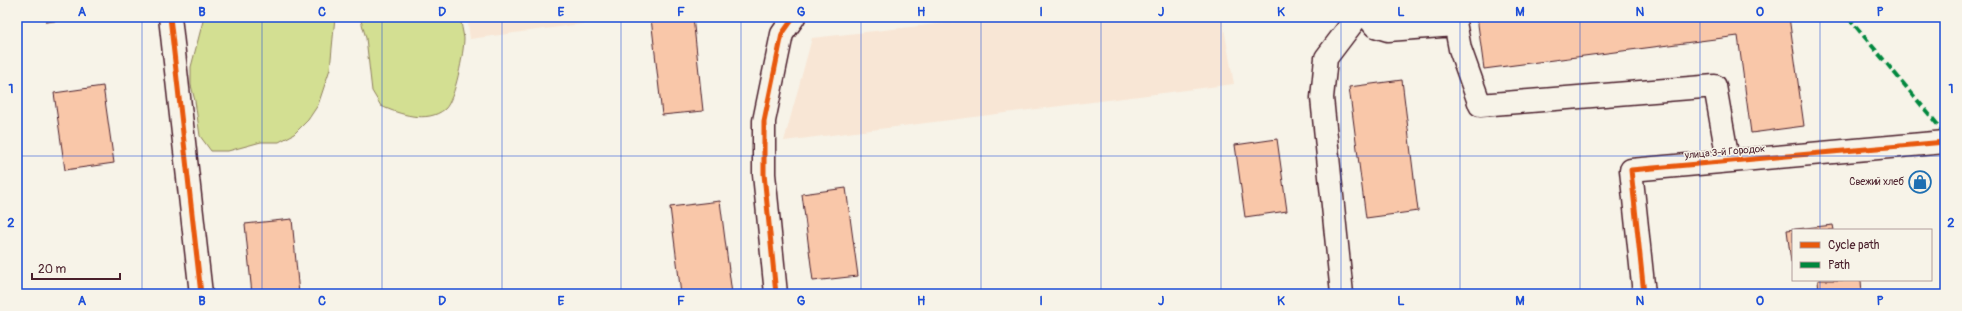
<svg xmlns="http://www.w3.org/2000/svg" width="1962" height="311" font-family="Pangolin,sans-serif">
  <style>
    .built { fill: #f8e6d5 }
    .green { fill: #d3df92; stroke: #8e7f5e }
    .building { fill: #f9c7a9; stroke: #4a1f2b }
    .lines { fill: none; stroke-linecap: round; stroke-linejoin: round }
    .minor-casing { stroke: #4a1f2b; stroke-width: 25 }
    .minor { stroke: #f7f3e8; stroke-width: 22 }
    .quiet { stroke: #00873e; stroke-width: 4; stroke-dasharray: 8 4; stroke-linecap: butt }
    .cycleway-casing { stroke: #f7f3e8; stroke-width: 8 }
    .cycleway { stroke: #e8590c; stroke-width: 5 }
    .grid { fill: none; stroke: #1d4ed8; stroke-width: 1; stroke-opacity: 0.55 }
    .labels { text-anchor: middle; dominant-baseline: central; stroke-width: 3; stroke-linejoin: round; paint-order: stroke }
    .street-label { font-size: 10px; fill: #4a1f2b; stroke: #f7f3e8 }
    .poi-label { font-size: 10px; fill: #4a1f2b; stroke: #f7f3e8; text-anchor: end }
    .neatline { fill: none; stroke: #1d4ed8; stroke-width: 1.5 }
    .grid-label { font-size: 13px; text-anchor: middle; font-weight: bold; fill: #1d4ed8 }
  </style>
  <rect width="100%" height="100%" fill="#f7f3e8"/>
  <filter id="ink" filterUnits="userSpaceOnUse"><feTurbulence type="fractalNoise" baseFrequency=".025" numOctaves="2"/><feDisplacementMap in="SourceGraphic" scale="8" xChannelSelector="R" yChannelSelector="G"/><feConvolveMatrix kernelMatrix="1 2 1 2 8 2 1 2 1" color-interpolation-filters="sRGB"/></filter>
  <g filter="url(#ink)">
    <!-- built -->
    <path class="built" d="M467 17H634L470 39Z
      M1000 17H1222L1234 84 784 141 812 38Z"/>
    <!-- green -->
    <path class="green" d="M204 17H335L330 69 318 105 308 120 294 134 279 142H261L228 151H211L200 136 195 101 191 85V67Z
      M360 17H460C461 24 463 31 464 38 464 52 455 100 445 109 427 124 399 114 381 106L372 91 366 38Z"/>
    <!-- building -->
    <path class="building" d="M45 17H85L46 22Z
      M660 17H693L703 111 662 115 651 18Z
      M1477 17H1789L1804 126 1751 133 1738 36 1484 69Z
      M1402 80 1418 211 1366 218 1349 87Z
      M103 86 114 163 65 170 54 93Z
      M1277 139 1287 211 1245 217 1235 145Z
      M846 188 858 276 813 281 802 194Z
      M720 201 732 294H681L670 207Z
      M292 219 299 294H252L245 224Z
      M1833 225 1834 230H1793V262H1791L1787 230Z
      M1818 280H1861L1862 294H1819Z"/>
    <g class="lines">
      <!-- minor casing -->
      <g class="minor-casing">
        <path id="minor" d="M170 17 201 294
          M1368 17 1375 26 1388 30 1455 25
          M1454 17 1460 49 1480 105 1715 86 1728 160
          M776 294 764 174V121L782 34 794 17
          M1342 294 1322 98 1326 58 1357 17
          M1644 294 1631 170 1945 142"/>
      </g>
      <!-- minor -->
      <use href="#minor" class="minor"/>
      <!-- quiet -->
      <path class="quiet" d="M1848 17 1943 131"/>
      <!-- cycleway casing -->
      <g class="cycleway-casing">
        <path id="cycleway" d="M170 17 201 294
          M776 294 764 174V121L782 34 794 17
          M1644 294 1631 170 1945 142"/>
      </g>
      <!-- cycleway -->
      <use href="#cycleway" class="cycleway"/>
    </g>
  </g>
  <!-- grid -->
  <path class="grid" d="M142 17V294M262 17V294M382 17V294M502 17V294M621 17V294M741 17V294M861 17V294M981 17V294M1101 17V294M1221 17V294M1341 17V294M1460 17V294M1580 17V294M1700 17V294M1820 17V230M17 156H1945M1820 280V294"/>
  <!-- icons -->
  <defs>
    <g id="shop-ring" transform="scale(1.15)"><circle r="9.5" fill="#f7f3e8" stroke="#1f6fb2" stroke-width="1.5"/><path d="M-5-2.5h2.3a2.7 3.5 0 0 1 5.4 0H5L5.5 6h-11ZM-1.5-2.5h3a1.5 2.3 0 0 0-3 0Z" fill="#1f6fb2"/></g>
  </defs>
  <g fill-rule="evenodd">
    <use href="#shop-ring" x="1920" y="182"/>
  </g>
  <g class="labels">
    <!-- street labels -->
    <g class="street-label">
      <text transform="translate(1725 152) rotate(-5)">улица 3-й Городок</text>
    </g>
    <!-- poi labels -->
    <g class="poi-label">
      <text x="1904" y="182">Свежий хлеб</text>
    </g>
  </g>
  <!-- margin -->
  <rect width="1962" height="311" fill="none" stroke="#f7f3e8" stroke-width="44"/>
  <!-- legend -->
  <rect x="1792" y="229" width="140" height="52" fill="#f7f3e8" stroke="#b29e9c"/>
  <rect x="1800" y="242" width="20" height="6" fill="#e8590c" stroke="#b29e9c"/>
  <text x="1828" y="249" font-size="12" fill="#4a1f2b">Cycle path</text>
  <rect x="1800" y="262" width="20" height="6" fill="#00873e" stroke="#b29e9c"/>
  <text x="1828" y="269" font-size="12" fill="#4a1f2b">Path</text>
  <!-- scale -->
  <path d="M32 273v6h88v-6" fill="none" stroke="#4a1f2b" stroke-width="2"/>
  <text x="38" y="273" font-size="12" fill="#4a1f2b" stroke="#f7f3e8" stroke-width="3" paint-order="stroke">20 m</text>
  <rect x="22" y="22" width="1918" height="267" class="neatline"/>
  <g class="grid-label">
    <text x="82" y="16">A</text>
    <text x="202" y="16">B</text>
    <text x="322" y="16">C</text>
    <text x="442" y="16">D</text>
    <text x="561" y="16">E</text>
    <text x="681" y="16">F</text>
    <text x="801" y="16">G</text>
    <text x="921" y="16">H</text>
    <text x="1041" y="16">I</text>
    <text x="1161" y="16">J</text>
    <text x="1281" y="16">K</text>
    <text x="1401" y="16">L</text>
    <text x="1520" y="16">M</text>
    <text x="1640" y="16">N</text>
    <text x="1760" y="16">O</text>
    <text x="1880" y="16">P</text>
    <text x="11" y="93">1</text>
    <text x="1951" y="93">1</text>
    <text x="11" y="227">2</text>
    <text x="1951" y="227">2</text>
    <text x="82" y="305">A</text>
    <text x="202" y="305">B</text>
    <text x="322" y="305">C</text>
    <text x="442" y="305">D</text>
    <text x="561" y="305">E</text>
    <text x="681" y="305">F</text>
    <text x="801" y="305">G</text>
    <text x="921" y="305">H</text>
    <text x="1041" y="305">I</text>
    <text x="1161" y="305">J</text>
    <text x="1281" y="305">K</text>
    <text x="1401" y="305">L</text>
    <text x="1520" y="305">M</text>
    <text x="1640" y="305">N</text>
    <text x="1760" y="305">O</text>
    <text x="1880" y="305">P</text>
  </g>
</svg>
